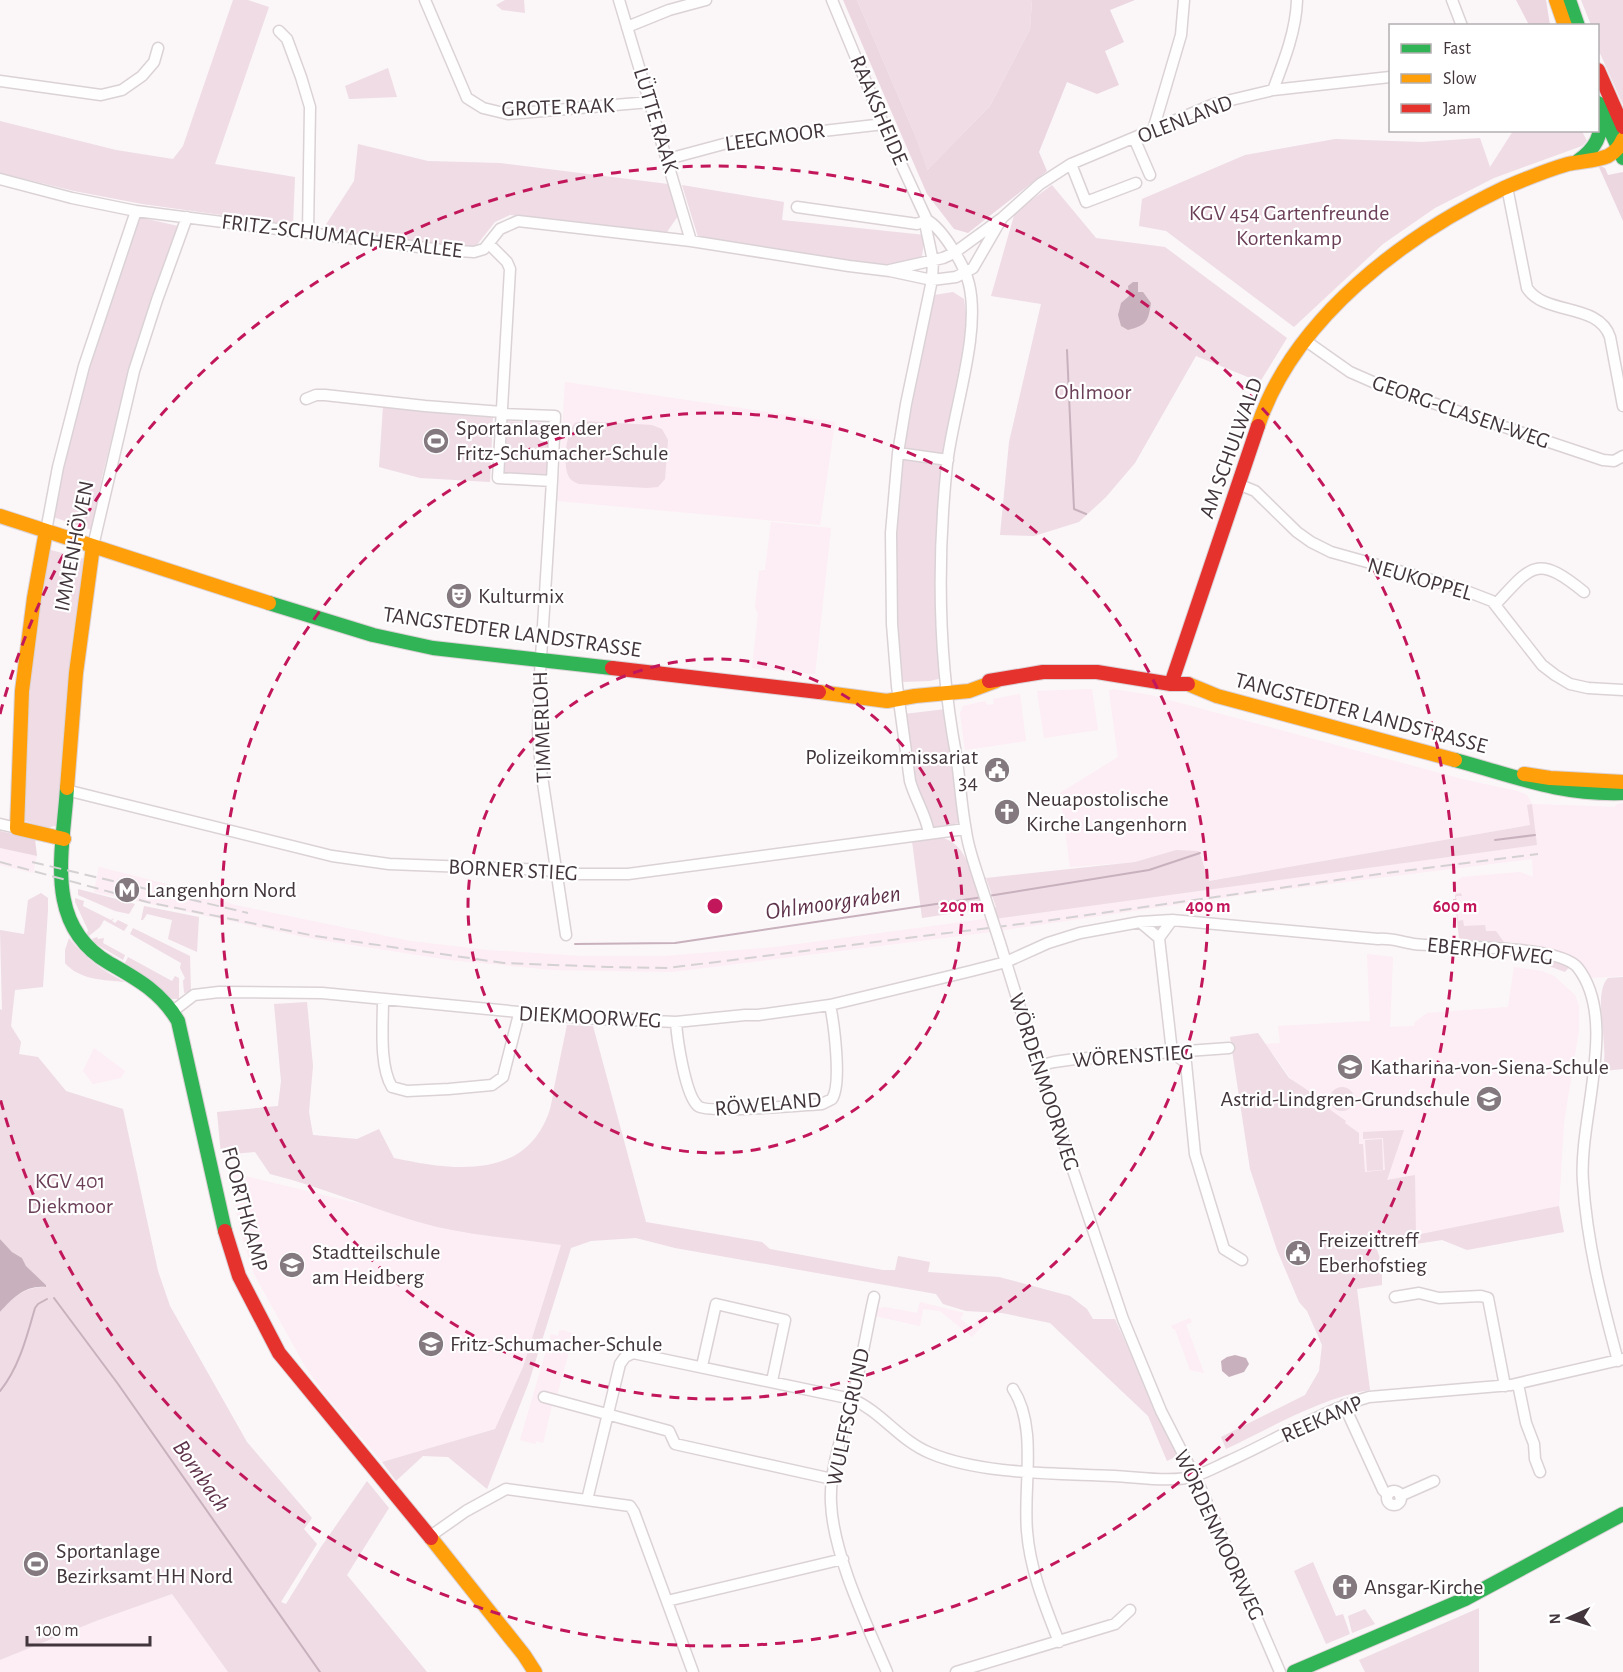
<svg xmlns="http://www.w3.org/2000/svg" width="1623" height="1672" font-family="'Alegreya Sans',sans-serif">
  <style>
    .built { fill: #fdedf4 }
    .green { fill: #efdce5 }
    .forest { fill: #ecd7e1 }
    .water { fill: #c8b1bc }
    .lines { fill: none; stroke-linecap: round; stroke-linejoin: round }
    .stream { stroke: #c8b1bc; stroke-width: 2 }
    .street-casing { stroke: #dbd2d6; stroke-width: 13 }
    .fast-casing { stroke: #dbd2d6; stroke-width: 16 }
    .slow-casing { stroke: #dbd2d6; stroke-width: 16 }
    .jam-casing { stroke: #dbd2d6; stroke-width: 16 }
    .street { stroke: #fefefe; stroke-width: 10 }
    .fast { stroke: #30b455; stroke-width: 14 }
    .slow { stroke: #ff9f0a; stroke-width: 14 }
    .jam { stroke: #e5322d; stroke-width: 14 }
    .rail { stroke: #d4d1d3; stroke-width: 2; stroke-dasharray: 12 6; stroke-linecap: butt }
    .street-bridge-casing { stroke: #dbd2d6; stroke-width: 13; stroke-linecap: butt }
    .street-bridge { stroke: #fefefe; stroke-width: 10 }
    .ring { fill: none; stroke: #c2185b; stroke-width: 3; stroke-dasharray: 10 8 }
    .labels { text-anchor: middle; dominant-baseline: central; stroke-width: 4.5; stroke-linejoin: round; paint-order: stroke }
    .street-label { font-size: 22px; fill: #42363c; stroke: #fff }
    .park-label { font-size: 22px; fill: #6c3f58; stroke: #fff }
    .poi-label { font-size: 22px; fill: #42363c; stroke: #fff; text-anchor: start }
    .water-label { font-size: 24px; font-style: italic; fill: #5f334b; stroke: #fff }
    .centre { fill: #c2185b; stroke: #fff; stroke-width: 3 }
    .ring-label { font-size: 18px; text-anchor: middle; font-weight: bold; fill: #c2185b; stroke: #fff; stroke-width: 4.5; stroke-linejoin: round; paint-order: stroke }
  </style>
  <rect width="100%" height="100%" fill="#fbf6f8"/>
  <!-- built -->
  <path class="built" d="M565 382 835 422 820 525 558 501Z
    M771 522 831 528 815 674 752 668 758 614 755 607 759 571 765 570Z
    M1092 689 1098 730 1044 738 1037 691Z
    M1113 689 1150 695 1462 779 1517 791 1527 795 1532 804 1615 807 1617 804 1623 803V976L1590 978 1583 970 1520 945V943L1504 942 1496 931H1485L1457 927 1454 883 1462 877 1508 873 1520 872 1533 877 1532 859 1263 892 991 932 672 972 553 970 450 960 314 939 94 892 99 867 183 888 235 905 410 941 487 950 580 956H665L776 947 1537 845 1530 822V825L1208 881 1176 850 1135 862 1070 867 1060 793 1118 757 1109 691Z
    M1020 694 1026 741 965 750 960 713 963 706 985 701 987 705 994 704 993 699Z
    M0 848 37 856 33 873 0 865Z
    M1367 954 1393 957 1390 1027 1414 1026 1415 1022 1427 1013 1508 1007 1514 967 1542 971 1554 976 1575 995 1579 1006V1030L1564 1122 1559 1206 1415 1236 1365 1187 1280 1063 1265 1044 1280 1043 1278 1026 1370 1021Z
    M94 1048 125 1071 121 1078 93 1084 83 1071Z
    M228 1172 365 1205 438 1227 513 1235 561 1245 523 1367 495 1429 382 1462 327 1397 306 1368 254 1274 242 1237Z
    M920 1302 964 1313 960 1318 971 1328 978 1319 987 1321 972 1337 940 1311 923 1309 920 1326 875 1316V1309L885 1307 917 1313Z
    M1190 1318 1192 1322 1186 1325 1204 1373 1190 1370 1175 1329H1173L1171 1326Z
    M563 1330 574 1334 557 1395 552 1405 543 1443 536 1441 535 1444 520 1440 551 1334 558 1336 559 1331Z
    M172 1594 228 1672H0V1660L96 1621Z"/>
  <!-- green -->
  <path class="green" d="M233 0H248L269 7 215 164 295 177 293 225 142 204 74 191 0 173V121L116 150 173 159 183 146Z
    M505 0H524L525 13 502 10 496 5Z
    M857 0H1032L1030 29 990 106 926 171 915 135Z
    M1581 0H1623V105L1599 51 1598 26 1591 25Z
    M388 68 397 97 349 99 345 86Z
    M1513 131H1582L1587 141 1582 146 1494 178 1435 208 1383 244 1294 327 1166 231 1139 226 1142 199 1245 155 1335 139 1422 142 1480 138 1490 167Z
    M358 144 428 161 500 163 668 184 678 216 667 232 510 215 495 222 476 246 433 245 323 229 354 181Z
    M682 185 784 202 782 220 925 235 922 256 909 262 879 265 698 237Z
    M1052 185 1096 238 1165 247 1287 338 1260 382 1196 356 1135 463 1106 497 1079 522 1034 536 1000 535 1009 442 1041 304 991 296 1015 212Z
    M139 217 178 226 129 370 102 477 92 530 53 517 62 471 98 330Z
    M953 292 964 299 968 329 945 450 942 678 930 681 900 682C893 611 891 533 901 462 909 405 921 350 934 295Z
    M383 406 493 415 490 482 420 478 379 467Z
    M504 421 551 423 548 477 501 474Z
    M584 421 652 425 662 429 668 440 665 479 658 487 647 488 579 484C574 482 570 480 568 475 563 463 566 432 575 423Z
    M47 549 85 559 72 644 59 825 46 828 22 820 25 745 29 685Z
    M946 709 959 823 936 828C915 817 908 738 904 714Z
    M1532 804 1537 845 986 920 983 909 922 918 912 841C921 840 932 837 941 838 968 841 976 887 983 909L996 907 986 878 1135 862 1176 850 1199 851 1209 881 1530 825 1527 805Z
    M78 889 135 904 129 914 115 911 78 895Z
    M41 893 48 898V910L43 987 15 990 11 1026 21 1042 19 1054 38 1057 66 1091 123 1109 158 1271 170 1306 247 1442 312 1518 304 1529 317 1544 281 1602 286 1604 321 1547 367 1481 389 1508 347 1575 427 1672H228L172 1594 96 1621 0 1660V1312C12 1298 25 1286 46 1287V1285L26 1266 22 1258 12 1252 0 1239V1009L2 1010 0 930 24 934 28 900Z
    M1456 894 1461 893 1462 896H1456L1458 921 1463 920 1464 926 1485 925 1486 931H1496L1504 942 1459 940 1455 896Z
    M75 898 84 901 83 906 111 920 114 918 112 921 115 923 118 920 128 925 124 931 104 920 100 927 89 936 87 933 88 930 75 902Z
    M144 906 199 917 197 952 168 939 172 920 147 914 143 920H141Z
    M133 928 190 956 191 992 184 993 183 981 185 978 180 968 181 963 130 934Z
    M97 937 98 939 104 938 103 943 125 955 123 960 96 944 92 939Z
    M69 938C87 960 100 969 125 982 105 980 79 980 65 963V950Z
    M128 957 172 981 175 976 179 978V999H173L124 965Z
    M1547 958 1562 964 1571 965 1565 972 1543 964Z
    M1623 977V1069L1603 1071C1604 1063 1605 1055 1604 1047 1604 1028 1595 991 1608 978Z
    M307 1002 313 1066 309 1112 313 1135 357 1139 379 1129 394 1158C450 1170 523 1181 548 1115 552 1105 553 1093 555 1083 559 1064 563 1044 567 1025L593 1026 646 1222 762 1242 770 1249 883 1270H895L898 1256 930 1262 928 1272 999 1277 1070 1296 1087 1309 1093 1319H1115L1177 1456 1167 1461 1148 1416 1050 1323 1002 1313 966 1311 943 1304 936 1294 675 1248 636 1238 591 1241 571 1248 529 1382 487 1489 448 1457 423 1456 396 1481 382 1462 495 1429 523 1367 561 1245C520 1239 477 1236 437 1227 380 1213 327 1188 270 1174L255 1152 221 1155 217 1112 278 1106 281 1081 274 1004Z
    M1258 1033 1289 1078 1324 1101 1322 1104 1346 1121 1345 1123 1359 1133V1144H1363L1365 1172 1385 1170 1383 1138 1363 1139V1132L1404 1130 1387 1180 1415 1175 1416 1235 1559 1206 1564 1232 1467 1250 1442 1240 1416 1244 1415 1236 1375 1244 1382 1264V1285L1357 1289 1370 1390C1323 1397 1270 1428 1226 1449L1221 1437 1305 1395 1319 1371 1322 1345 1307 1311 1299 1302 1277 1250 1250 1169 1230 1037Z
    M1330 1099a12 12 0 1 1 24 0a12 12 0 1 1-24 0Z
    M1382 1139 1383 1170 1367 1171 1365 1140Z
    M1313 1562 1336 1616 1343 1614 1350 1634 1326 1644 1294 1571Z
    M1479 1608V1672H1365L1359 1660Z
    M1365 1609 1375 1624 1352 1633 1348 1616Z"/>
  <!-- forest -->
  <path class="forest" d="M843 0H857L915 135 927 170 990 106 1030 29 1032 0H1135L1110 10 1124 42 1105 51 1119 85 1097 94 1067 82 1039 152 1047 171 968 233 954 229 927 194Z
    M1516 0H1546L1550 25H1529Z
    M1598 165 1605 168 1608 175 1623 172V221Z
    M0 831 35 839 37 856 0 848Z"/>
  <!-- water -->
  <path class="water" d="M1133 282H1138V292H1143L1151 303C1148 322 1147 325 1128 330L1121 326 1118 315 1121 303 1129 296 1128 286Z
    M0 1239 12 1252 22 1258 26 1266 46 1285V1287C25 1285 13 1298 0 1312Z
    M1235 1355 1246 1358 1249 1364 1244 1372 1229 1377 1222 1371 1221 1361 1227 1357Z"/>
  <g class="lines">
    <!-- stream -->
    <path class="stream" d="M1067 350 1074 509 1086 514
      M1495 840 1535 835
      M988 896 1149 870 1200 853
      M575 944 675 943 983 897
      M54 1298 118 1384 320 1672
      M0 1391C19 1368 27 1336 35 1308L38 1304 47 1299"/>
    <!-- street casing -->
    <g class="street-casing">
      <path id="street" d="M425 0 467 98 483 108 508 114 650 102
        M619 0 691 241
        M832 0 890 140 927 220 926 228 933 261 932 280 906 404 898 453 891 533 892 624 897 686 910 781C915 799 926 815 929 833
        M1452 0 1462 26
        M627 27 669 10 706 0
        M279 31 287 39 301 77 310 107 308 232
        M0 81 101 95 122 90 142 76 154 62 158 48
        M1273 90C1284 61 1296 31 1297 0
        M1153 130 1181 35 1184 0
        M1134 138 1150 175
        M668 159 735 141 884 124
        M1071 164 1086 202 1136 183
        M0 179 72 198 136 211 442 250 474 252 484 249 500 229 518 221 691 241 849 266 890 271 932 280 956 277 973 268 1002 218
        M1507 187 1527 288C1545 316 1598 302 1610 337L1623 406
        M797 207 917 224 927 220
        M927 220C943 229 965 266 969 284 981 334 953 411 947 464 937 560 938 658 956 754 960 779 961 805 966 831 968 847 974 863 979 879
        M489 244 507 262 510 269 498 478 552 481 540 674 538 731 541 770 566 935
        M890 270 943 258 954 253 1002 218 1040 184 1071 164 1214 104 1273 90 1390 77
        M1306 341 1350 372 1382 386 1603 460 1614 461 1623 456
        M306 399 316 395H325L425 406 502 412
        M502 414 555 416 552 481
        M898 453 948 460
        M1238 484 1255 491 1297 532 1311 542 1331 552 1453 586 1492 601 1542 665 1555 675 1570 684 1588 688 1623 690
        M46 531 58 467 84 366 136 211
        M93 546 134 371 157 300 187 217
        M1496 604C1532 565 1537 554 1584 592
        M66 790 332 856 389 864 546 870 565 874H628L965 829
        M0 824 17 828
        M1172 920 1159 938 1172 1052 1186 1063 1195 1154 1224 1249 1242 1260
        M1140 922 1159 938
        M1000 943 1038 1066 1123 1319 1161 1411 1200 1487 1280 1672
        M383 999C383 1024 379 1066 392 1087L407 1091 449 1089 492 1085 503 1077 519 1014
        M173 1011 194 995 219 992 322 993 581 1018 676 1022 745 1015H758L830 1005 971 971 1006 962 1048 943 1080 933 1140 922 1172 920 1378 939C1390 938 1398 941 1409 943 1416 945 1425 945 1432 945 1462 948 1560 945 1578 968 1619 1021 1578 1120 1583 1182 1587 1243 1602 1302 1618 1361
        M676 1022C677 1038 685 1095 698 1106 707 1114 804 1105 822 1104L832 1099C842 1084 834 1024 830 1005
        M1038 1066 1054 1062 1075 1059 1229 1048
        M874 1297C867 1328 862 1360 854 1391 845 1426 829 1468 831 1503 833 1554 867 1625 887 1672
        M1395 1297 1419 1293 1439 1298 1481 1296 1488 1298 1505 1386
        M702 1366 716 1304 785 1320 772 1381
        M1518 1384 1526 1423 1534 1444 1535 1459 1540 1472
        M1013 1389C1038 1427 1023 1487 1027 1531 1030 1570 1045 1606 1059 1642
        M544 1397 669 1431 675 1444 832 1479
        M1344 1405 1383 1490 1388 1495
        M1387 1498a7 7 0 1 1 14 0a7 7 0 1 1-14 0Z
        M1400 1496 1434 1481
        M587 1500 620 1364 625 1357 633 1353 852 1399C882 1412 900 1441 930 1453 982 1475 1057 1473 1114 1476 1138 1477 1173 1483 1195 1476 1207 1472 1218 1466 1229 1461 1274 1441 1323 1410 1369 1397L1511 1385 1623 1359
        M429 1537 466 1511 506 1489 630 1506 634 1512 693 1672
        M667 1601 843 1559
        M956 1672 1115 1624 1130 1610"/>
    </g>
    <!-- fast casing -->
    <g class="fast-casing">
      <path id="fast" d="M1569 0 1578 26
        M1598 103 1623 158
        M1578 161C1596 148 1602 136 1601 113
        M269 603 373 635 433 648 612 668
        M1455 760C1515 776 1558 795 1623 793
        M67 788C63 851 43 925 109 963 137 979 161 992 178 1021L225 1231
        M1294 1672 1465 1599 1623 1514"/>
    </g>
    <!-- slow casing -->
    <g class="slow-casing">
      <path id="slow" d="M1556 0 1565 26
        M1258 426C1294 318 1405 235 1504 188 1525 179 1547 170 1568 164 1581 161 1596 161 1608 156 1616 152 1620 146 1623 139
        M0 516 269 603
        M46 531 34 598 22 691 17 828 64 839
        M1188 684 1217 696 1455 760
        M819 692 887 701 915 696 969 691 996 681
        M1524 774 1550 778 1623 782
        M67 788 76 673 93 546
        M431 1538 524 1655 535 1672"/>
    </g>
    <!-- jam casing -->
    <g class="jam-casing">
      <path id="jam" d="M1598 70 1623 127
        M612 668 819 692
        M989 681 1043 672H1097L1171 684H1188
        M1171 684 1258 426
        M225 1231 239 1276 279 1353 431 1538"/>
    </g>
    <!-- street -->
    <use href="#street" class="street"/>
    <!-- fast -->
    <use href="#fast" class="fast"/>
    <!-- slow -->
    <use href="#slow" class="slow"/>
    <!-- jam -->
    <use href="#jam" class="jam"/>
    <!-- rail -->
    <path class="rail" d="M0 862 147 902 315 936 504 963 608 967 668 968 1044 921 1394 872 1538 854
      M32 862 248 913"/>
    <!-- street-bridge casing -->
    <g class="street-bridge-casing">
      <path id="street-bridge" d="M979 879 1000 943"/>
    </g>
    <!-- street-bridge -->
    <use href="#street-bridge" class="street-bridge"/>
  </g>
  <!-- distance rings -->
  <g class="ring">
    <circle cx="715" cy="906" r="247"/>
    <circle cx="715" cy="906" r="493"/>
    <path d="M0 714A740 740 0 1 1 0 1098"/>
  </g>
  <!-- icons -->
  <defs>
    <g id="stadium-disc" transform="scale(1.35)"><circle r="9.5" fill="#83797e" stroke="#fff"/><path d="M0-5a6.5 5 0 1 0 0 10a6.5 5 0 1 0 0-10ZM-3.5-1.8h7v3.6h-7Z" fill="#fff"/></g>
    <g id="theatre-disc" transform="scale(1.35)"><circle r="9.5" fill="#83797e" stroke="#fff"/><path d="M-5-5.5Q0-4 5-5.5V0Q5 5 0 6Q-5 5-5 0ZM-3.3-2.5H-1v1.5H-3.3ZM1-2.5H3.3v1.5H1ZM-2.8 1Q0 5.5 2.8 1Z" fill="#fff"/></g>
    <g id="civic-disc" transform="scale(1.35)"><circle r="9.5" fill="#83797e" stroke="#fff"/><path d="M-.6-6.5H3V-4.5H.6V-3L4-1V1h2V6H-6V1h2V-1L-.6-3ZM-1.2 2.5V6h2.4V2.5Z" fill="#fff"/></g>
    <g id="church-disc" transform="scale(1.35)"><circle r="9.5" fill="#83797e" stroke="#fff"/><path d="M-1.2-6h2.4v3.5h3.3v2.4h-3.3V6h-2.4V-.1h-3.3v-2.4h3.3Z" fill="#fff"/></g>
    <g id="metro-disc" transform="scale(1.35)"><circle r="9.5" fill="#83797e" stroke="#fff"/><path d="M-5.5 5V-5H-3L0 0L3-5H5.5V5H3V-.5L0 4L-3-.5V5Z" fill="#fff"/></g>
    <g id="school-disc" transform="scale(1.35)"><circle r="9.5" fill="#83797e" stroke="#fff"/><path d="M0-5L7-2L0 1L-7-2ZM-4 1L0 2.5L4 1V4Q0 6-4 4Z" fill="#fff"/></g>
  </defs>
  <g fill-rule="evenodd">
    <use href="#stadium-disc" x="436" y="441"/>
    <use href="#theatre-disc" x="459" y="596"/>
    <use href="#civic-disc" x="997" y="770"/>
    <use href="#church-disc" x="1007" y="812"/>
    <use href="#metro-disc" x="127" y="890"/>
    <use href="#school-disc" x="1350" y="1067"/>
    <use href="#school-disc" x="1489" y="1099"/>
    <use href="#civic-disc" x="1298" y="1253"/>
    <use href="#school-disc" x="292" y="1265"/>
    <use href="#school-disc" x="431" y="1344"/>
    <use href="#stadium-disc" x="36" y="1564"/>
    <use href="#church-disc" x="1345" y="1587"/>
  </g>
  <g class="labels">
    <!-- street labels -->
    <g class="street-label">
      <text transform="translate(558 107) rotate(-2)">GROTE RAAK</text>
      <text transform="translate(879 110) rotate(67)">RAAKSHEIDE</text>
      <text transform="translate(1185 119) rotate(-21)">OLENLAND</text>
      <text transform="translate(656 120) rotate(73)">LÜTTE RAAK</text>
      <text transform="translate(775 137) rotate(-8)">LEEGMOOR</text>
      <text transform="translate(342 236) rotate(7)">FRITZ-SCHUMACHER-ALLEE</text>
      <text transform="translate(1461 412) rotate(19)">GEORG-CLASEN-WEG</text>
      <text transform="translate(1231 448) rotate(-70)">AM SCHULWALD</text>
      <text transform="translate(74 546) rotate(-79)">IMMENHÖVEN</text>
      <text transform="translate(1420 579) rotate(16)">NEUKOPPEL</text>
      <text transform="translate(512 632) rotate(8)">TANGSTEDTER LANDSTRASSE</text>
      <text transform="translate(1361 713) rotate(15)">TANGSTEDTER LANDSTRASSE</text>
      <text transform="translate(542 727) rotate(-92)">TIMMERLOH</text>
      <text transform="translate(513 870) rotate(3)">BORNER STIEG</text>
      <text transform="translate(1490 951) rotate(6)">EBERHOFWEG</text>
      <text transform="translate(590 1017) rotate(3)">DIEKMOORWEG</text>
      <text transform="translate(1133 1056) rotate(-4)">WÖRENSTIEG</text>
      <text transform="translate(1044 1082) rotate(72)">WÖRDENMOORWEG</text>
      <text transform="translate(768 1104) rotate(-5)">RÖWELAND</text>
      <text transform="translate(245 1209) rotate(75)">FOORTHKAMP</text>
      <text transform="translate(848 1417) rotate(-78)">WULFFSGRUND</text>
      <text transform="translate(1322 1419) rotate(-24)">REEKAMP</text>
      <text transform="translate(1219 1535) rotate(65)">WÖRDENMOORWEG</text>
    </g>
    <!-- park labels -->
    <g class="park-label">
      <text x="1289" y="213">KGV 454 Gartenfreunde<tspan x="1289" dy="25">Kortenkamp</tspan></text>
      <text x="1093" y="392">Ohlmoor</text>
      <text x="70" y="1181">KGV 401<tspan x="70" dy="25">Diekmoor</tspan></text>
    </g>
    <!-- poi labels -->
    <g class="poi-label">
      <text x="456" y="428">Sportanlagen der<tspan x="456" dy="25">Fritz-Schumacher-Schule</tspan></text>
      <text x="478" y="596">Kulturmix</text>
      <text x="978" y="757" text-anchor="end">Polizeikommissariat<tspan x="978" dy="25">34</tspan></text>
      <text x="1026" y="799">Neuapostolische<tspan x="1026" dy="25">Kirche Langenhorn</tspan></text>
      <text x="146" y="890">Langenhorn Nord</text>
      <text x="1370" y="1067">Katharina-von-Siena-Schule</text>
      <text x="1470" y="1099" text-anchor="end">Astrid-Lindgren-Grundschule</text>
      <text x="1318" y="1240">Freizeittreff<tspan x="1318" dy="25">Eberhofstieg</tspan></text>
      <text x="312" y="1252">Stadtteilschule<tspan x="312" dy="25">am Heidberg</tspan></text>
      <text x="450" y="1344">Fritz-Schumacher-Schule</text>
      <text x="56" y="1551">Sportanlage<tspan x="56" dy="25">Bezirksamt HH Nord</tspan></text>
      <text x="1364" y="1587">Ansgar-Kirche</text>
    </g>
    <!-- water labels -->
    <g class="water-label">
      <text transform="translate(833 903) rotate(-8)">Ohlmoorgraben</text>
      <text transform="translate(201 1476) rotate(55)">Bornbach</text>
    </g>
  </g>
  <circle cx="715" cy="906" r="9" class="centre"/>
  <g class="ring-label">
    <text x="962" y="912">200 m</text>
    <text x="1208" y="912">400 m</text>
    <text x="1455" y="912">600 m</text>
  </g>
  <!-- legend -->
  <rect x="1389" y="24" width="210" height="108" fill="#ffffff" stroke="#b3afb1" stroke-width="1.5"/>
  <rect x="1401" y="44" width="30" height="9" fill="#30b455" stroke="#b3afb1" stroke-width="1.5"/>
  <text x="1443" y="54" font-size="18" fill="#42363c">Fast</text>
  <rect x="1401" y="74" width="30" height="9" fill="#ff9f0a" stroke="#b3afb1" stroke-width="1.5"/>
  <text x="1443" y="84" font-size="18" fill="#42363c">Slow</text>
  <rect x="1401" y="104" width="30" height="9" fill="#e5322d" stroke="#b3afb1" stroke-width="1.5"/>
  <text x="1443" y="114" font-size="18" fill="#42363c">Jam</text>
  <!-- north arrow -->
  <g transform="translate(1569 1618) rotate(267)" stroke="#ffffff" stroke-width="4.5" paint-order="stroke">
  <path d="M0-4.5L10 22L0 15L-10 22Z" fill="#42363c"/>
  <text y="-9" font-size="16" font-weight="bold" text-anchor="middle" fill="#42363c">N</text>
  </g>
  <!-- scale -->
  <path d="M27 1636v9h123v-9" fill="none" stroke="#42363c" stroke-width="3"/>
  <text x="36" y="1636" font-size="18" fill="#42363c" stroke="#ffffff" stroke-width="4.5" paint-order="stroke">100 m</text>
</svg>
